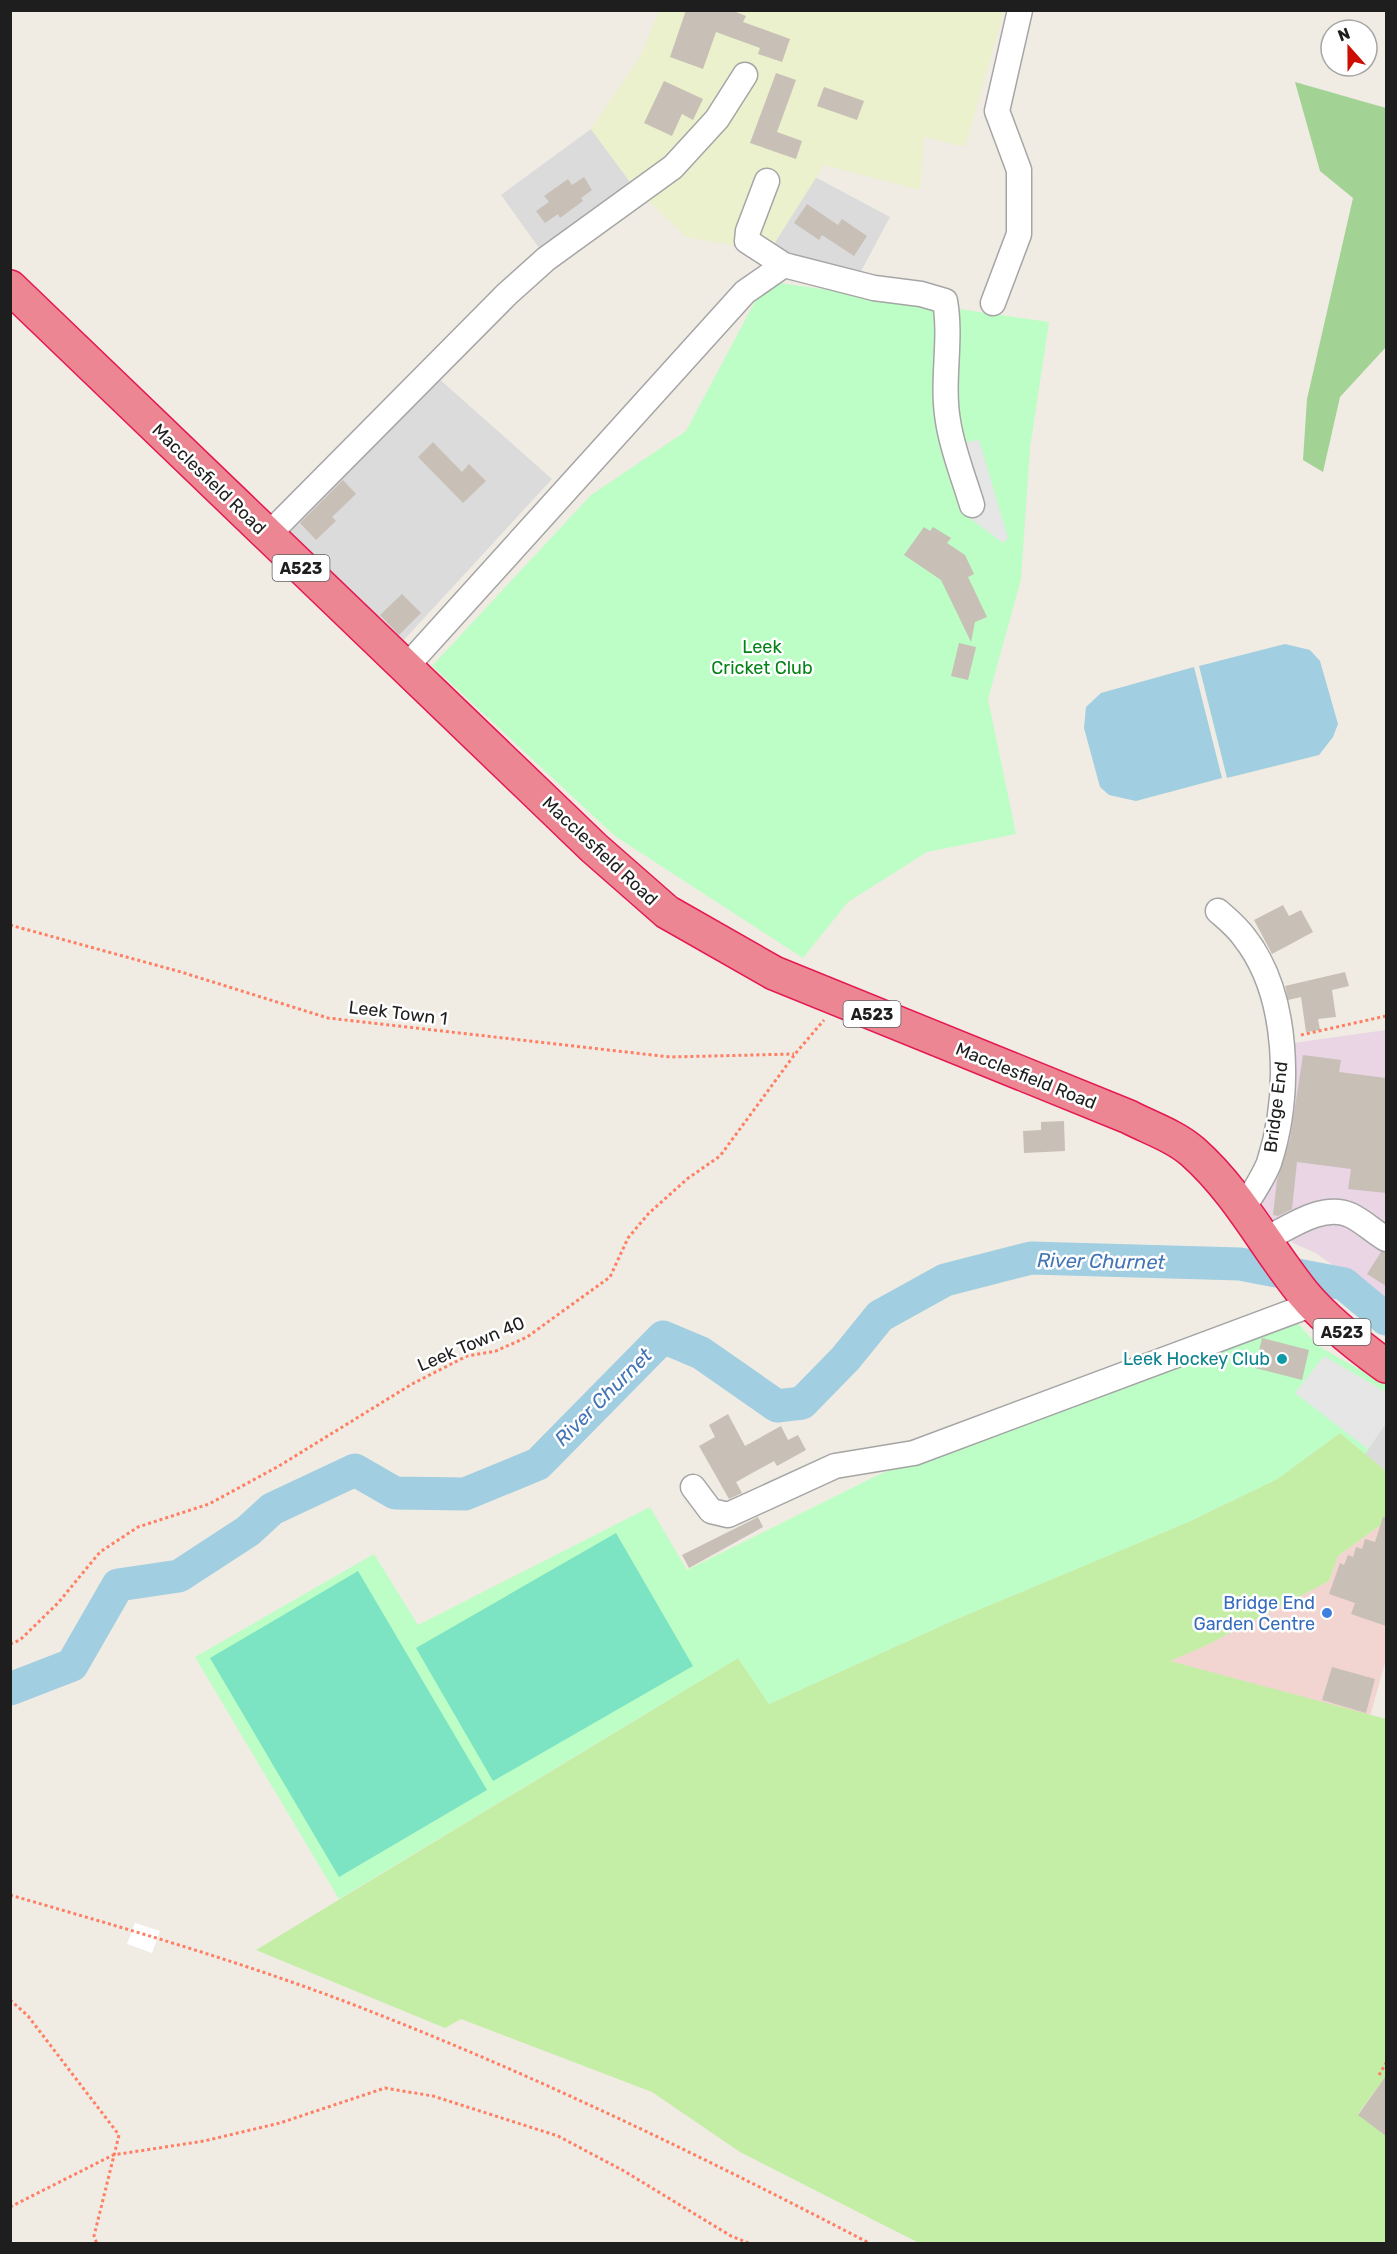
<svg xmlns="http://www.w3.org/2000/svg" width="1397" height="2254" font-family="Rubik,sans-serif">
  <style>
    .residential { fill: #dcdbdb }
    .commercial { fill: #f2d5d1 }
    .industrial { fill: #e9d5e4 }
    .farmland { fill: #ebf0cd }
    .grass { fill: #c4eda6 }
    .forest { fill: #a3d295 }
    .park { fill: #bdfdc6 }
    .pitch { fill: #7ce4c2 }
    .parking { fill: #e6e6e6 }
    .water { fill: #a1cee0 }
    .pier { fill: #fff }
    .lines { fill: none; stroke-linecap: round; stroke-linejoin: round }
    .river { stroke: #a1cee0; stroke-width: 33 }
    .building { fill: #c8bfb6 }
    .minor-casing { stroke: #a5a5a5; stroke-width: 27 }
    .highway-casing { stroke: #e51952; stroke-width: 36 }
    .path { stroke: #ff7f65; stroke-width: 3; stroke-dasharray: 3 3; stroke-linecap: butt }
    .minor { stroke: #fff; stroke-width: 24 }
    .highway { stroke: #ec8692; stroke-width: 33 }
    .culture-dot { fill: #0f9aa8; stroke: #fff; stroke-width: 2 }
    .shop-dot { fill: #3f7fe0; stroke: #fff; stroke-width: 2 }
    .labels { text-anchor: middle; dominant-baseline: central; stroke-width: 5; stroke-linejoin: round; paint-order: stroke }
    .shield { fill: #fff; stroke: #626262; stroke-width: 1.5 }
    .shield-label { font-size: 16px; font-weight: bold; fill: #1e1e1e }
    .street-label { font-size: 18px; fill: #1e1e1e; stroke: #fff }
    .park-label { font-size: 18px; fill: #048417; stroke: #fff }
    .culture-label { font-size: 18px; fill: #0d838f; stroke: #fff; text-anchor: end }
    .shop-label { font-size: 18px; fill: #366cbe; stroke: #fff; text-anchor: end }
    .water-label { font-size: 20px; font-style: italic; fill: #4475b4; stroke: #fff }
  </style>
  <rect width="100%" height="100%" fill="#f0ece3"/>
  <!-- residential -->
  <path class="residential" d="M591 129 633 186 542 252 501 195Z
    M815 177 890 217 859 275 769 252Z
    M437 377 552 479 402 642 285 529Z
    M1386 1423V1471L1365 1454Z"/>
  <!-- commercial -->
  <path class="commercial" d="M1386 1521V1660L1370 1716 1169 1661 1207 1645 1329 1581 1338 1556Z"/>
  <!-- industrial -->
  <path class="industrial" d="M1386 1030V1304L1316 1253 1293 1243 1262 1207 1279 1129 1293 1043Z"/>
  <!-- farmland -->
  <path class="farmland" d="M659 11H1004L965 147 924 137 920 190 824 165 769 252 686 237 633 186 591 129 641 55Z"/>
  <!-- grass -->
  <path class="grass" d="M1340 1433 1386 1471V1521L1338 1556 1329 1581 1207 1645 1170 1661 1386 1719V2093L1378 2087 1358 2114 1384 2134 1386 2130V2243H919L740 2152 652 2092 461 2019 445 2028 256 1950 738 1658 769 1704 952 1621 1188 1522 1277 1479Z"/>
  <!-- forest -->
  <path class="forest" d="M1295 82 1386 108V347L1340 397 1323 472 1303 460 1307 399 1353 198 1320 171Z"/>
  <!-- park -->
  <path class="park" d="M766 281 1049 322 1030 448 1021 579 988 699 1016 834 927 852 848 902 803 958 615 836 432 666 591 495 686 431Z
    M1294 1319 1318 1346 1386 1384V1423L1365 1454 1340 1433 1277 1479 1188 1522 952 1621 769 1704 738 1658 339 1899 195 1657 374 1554 418 1625 650 1507 687 1570 878 1475Z"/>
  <!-- pitch -->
  <path class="pitch" d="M616 1533 693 1666 493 1781 416 1648Z
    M358 1571 487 1790 339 1877 210 1658Z"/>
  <!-- parking -->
  <path class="parking" d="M979 440 1008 538 1003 543 959 510 944 446Z
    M1324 1356 1386 1392V1423L1368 1449 1295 1393Z"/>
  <!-- water -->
  <path class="water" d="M1285 644 1310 650 1320 661 1338 724 1333 737 1319 755 1227 778 1199 666Z
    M1194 667 1222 778 1136 801 1109 795 1100 787 1084 728 1086 707 1101 693Z"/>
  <!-- pier -->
  <path class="pier" d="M135 1923 160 1931 152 1953 127 1944Z"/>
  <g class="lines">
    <!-- river -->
    <path class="river" d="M10 1689 72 1665 118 1585 179 1576 248 1531 272 1509 355 1470 395 1493 465 1494 538 1464 663 1337 701 1353 777 1406 802 1403 845 1359 880 1316 945 1280 1031 1258 1240 1264 1344 1284 1386 1319"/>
  </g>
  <!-- building -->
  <path class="building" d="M686 10H731L746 16 743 22 790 39 782 62 758 54 760 48 716 32 703 69 670 57Z
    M776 73 796 80 777 132 802 141 796 159 750 143Z
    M664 81 703 99 693 120 682 114 672 136 644 123Z
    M824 87 864 101 857 120 817 106Z
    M584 177 592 190 581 198 583 201 560 218 558 214 545 223 536 211 549 202 544 196 568 179 572 185Z
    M807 204 838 225 842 219 867 236 854 256 822 235 819 240 794 223Z
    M433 442 462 472 469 464 486 481 463 503 418 457Z
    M343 480 356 494 332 517 336 521 316 540 300 523Z
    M924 527 930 531 933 527 951 538 947 543 965 555 974 574 968 577 987 617 975 622 971 642 941 580 904 555Z
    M402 594 421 613 399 635 380 615Z
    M959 643 976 647 968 680 951 676Z
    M1283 905 1289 916 1301 910 1313 932 1272 954 1254 920Z
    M1345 972 1349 986 1332 990 1336 1017 1318 1019 1320 1030 1306 1032 1301 997 1288 1000 1285 986Z
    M1303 1055 1341 1060 1339 1072 1386 1078V1193L1348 1189 1351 1169 1297 1162 1292 1209 1278 1216 1273 1215 1277 1180 1290 1139Z
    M1064 1121 1065 1151 1024 1153 1023 1131 1041 1130V1122Z
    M1381 1252 1386 1253V1286L1367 1274Z
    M1262 1338 1309 1350 1302 1380 1255 1368Z
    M728 1414 745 1446 781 1426 788 1440 798 1435 806 1450 777 1466 774 1461 736 1482 742 1493 729 1499 699 1446 715 1437 709 1425Z
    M758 1517 763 1527 689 1568 682 1555Z
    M1383 1517H1386V1626L1351 1614 1355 1603 1329 1594 1340 1563 1344 1565 1348 1555 1353 1557 1356 1547 1362 1549 1365 1539 1375 1542Z
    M1332 1667 1375 1679 1366 1713 1322 1700Z
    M1386 2076V2136L1358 2115Z"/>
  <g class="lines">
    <!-- minor casing -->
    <g class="minor-casing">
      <path id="minor" d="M767 181 748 231 747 241 784 265
        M993 303 1019 234V170L997 111 1020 10
        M267 536 507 294 546 259 673 167 717 119 745 75
        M407 666 745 292 784 265 874 288 921 294 945 301C952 341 941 381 948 421 952 449 964 478 972 505
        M1218 911C1227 919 1237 927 1244 937 1290 995 1291 1095 1269 1163 1263 1178 1253 1193 1244 1207
        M1266 1239C1290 1227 1322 1203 1350 1215 1363 1221 1374 1232 1386 1239
        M693 1487 711 1511 728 1515 835 1466 914 1453 1313 1304"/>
    </g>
    <!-- highway casing -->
    <g class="highway-casing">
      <path id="highway" d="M10 287 594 848 667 912 774 973 1129 1117C1150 1128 1175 1136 1193 1152 1239 1193 1265 1246 1303 1293 1326 1321 1357 1345 1386 1366"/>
    </g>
    <!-- path -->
    <path class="path" d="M10 925 181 972 328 1018 670 1057 794 1054
      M1301 1035 1386 1016
      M10 1644 20 1640 58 1603 100 1552 138 1527 209 1504 279 1466 412 1384 467 1356 496 1351 527 1337 610 1277 628 1238 649 1213 687 1179 720 1156 795 1054 824 1020
      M10 1895C124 1928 239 1961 349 2003 529 2072 700 2155 871 2244
      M10 2000 28 2016 119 2135 94 2236 97 2244
      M1379 2075 1386 2063
      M10 2207 113 2155 204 2141 280 2123 385 2088 433 2096 558 2136 624 2171 731 2236 751 2244"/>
    <!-- minor -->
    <use href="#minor" class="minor"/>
    <!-- highway -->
    <use href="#highway" class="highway"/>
  </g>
  <!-- markers -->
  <circle class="culture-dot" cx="1282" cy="1359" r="6"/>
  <circle class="shop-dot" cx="1327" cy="1613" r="6"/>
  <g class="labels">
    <!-- shield labels -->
    <g class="shield">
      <rect x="272.5" y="555" width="57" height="26" rx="4.5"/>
      <rect x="843.5" y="1001" width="57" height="26" rx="4.5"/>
      <rect x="1313.5" y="1319" width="57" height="26" rx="4.5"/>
    </g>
    <g class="shield-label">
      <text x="301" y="568">A523</text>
      <text x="872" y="1014">A523</text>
      <text x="1342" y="1332">A523</text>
    </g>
    <!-- street labels -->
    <g class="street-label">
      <text transform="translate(209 479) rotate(44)">Macclesfield Road</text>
      <text transform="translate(600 851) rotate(43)">Macclesfield Road</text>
      <text transform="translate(398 1013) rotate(7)">Leek Town 1</text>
      <text transform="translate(1026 1076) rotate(22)">Macclesfield Road</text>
      <text transform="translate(1276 1107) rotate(-83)">Bridge End</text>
      <text transform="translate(471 1344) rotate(-23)">Leek Town 40</text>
    </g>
    <!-- park labels -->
    <g class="park-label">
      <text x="762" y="647">Leek<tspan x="762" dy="21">Cricket Club</tspan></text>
    </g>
    <!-- culture labels -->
    <g class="culture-label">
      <text x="1270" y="1359">Leek Hockey Club</text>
    </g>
    <!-- shop labels -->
    <g class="shop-label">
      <text x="1315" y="1603">Bridge End<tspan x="1315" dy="21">Garden Centre</tspan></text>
    </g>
    <!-- water labels -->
    <g class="water-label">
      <text transform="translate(1101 1261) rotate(1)">River Churnet</text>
      <text transform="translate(603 1397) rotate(-45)">River Churnet</text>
    </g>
  </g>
  <!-- border -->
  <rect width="1397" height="2254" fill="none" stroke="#1e1e1e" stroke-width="24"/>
  <!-- north arrow -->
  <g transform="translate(1349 48) rotate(339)"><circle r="28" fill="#ffffff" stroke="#a5a5a5" stroke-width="1.5"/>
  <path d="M0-4.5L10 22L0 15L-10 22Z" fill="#cc0d00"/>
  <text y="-9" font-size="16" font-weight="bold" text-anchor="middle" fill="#1e1e1e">N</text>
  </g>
</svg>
